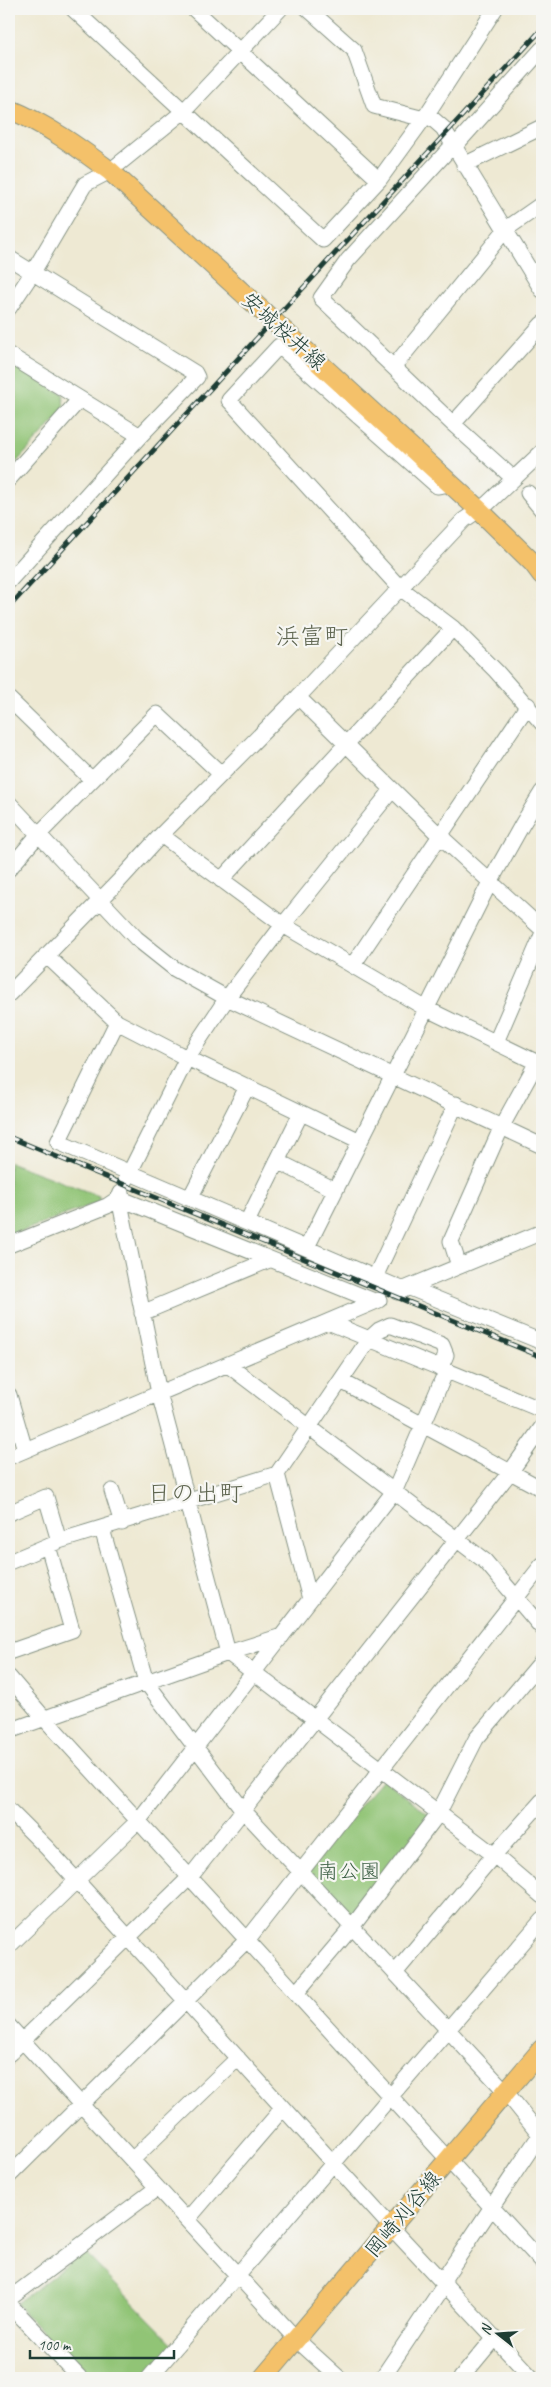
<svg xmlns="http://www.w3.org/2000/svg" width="551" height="2387" font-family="Caveat,'Klee One',sans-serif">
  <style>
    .green { fill: #91c476; stroke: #588055 }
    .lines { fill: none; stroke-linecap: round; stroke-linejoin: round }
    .minor-casing { stroke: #869384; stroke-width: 17 }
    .major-casing { stroke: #869384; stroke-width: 21 }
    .minor { stroke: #fff; stroke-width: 15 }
    .major { stroke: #f4c16a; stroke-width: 19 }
    .rail-casing { stroke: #1f3d34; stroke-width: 5 }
    .rail { stroke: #f6f6f2; stroke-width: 3; stroke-dasharray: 9; stroke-linecap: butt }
    .labels { text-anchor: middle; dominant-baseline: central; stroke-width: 4.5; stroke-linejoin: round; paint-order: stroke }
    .street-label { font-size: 21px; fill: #1f3d34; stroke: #f6f6f2 }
    .park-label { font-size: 21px; fill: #3c5f44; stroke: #f6f6f2 }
    .quarter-label { font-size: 24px; fill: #5f6651; stroke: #f6f6f2 }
  </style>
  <rect width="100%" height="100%" fill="#f6f6f2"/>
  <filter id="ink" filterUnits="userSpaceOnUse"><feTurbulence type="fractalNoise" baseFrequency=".02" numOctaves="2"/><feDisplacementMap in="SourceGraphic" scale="10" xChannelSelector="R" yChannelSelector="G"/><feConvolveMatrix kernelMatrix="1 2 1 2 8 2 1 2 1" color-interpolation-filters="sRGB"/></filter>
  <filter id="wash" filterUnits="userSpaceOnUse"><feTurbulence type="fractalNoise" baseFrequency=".0096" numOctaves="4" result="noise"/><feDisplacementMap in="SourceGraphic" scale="20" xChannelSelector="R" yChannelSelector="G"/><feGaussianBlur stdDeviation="1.12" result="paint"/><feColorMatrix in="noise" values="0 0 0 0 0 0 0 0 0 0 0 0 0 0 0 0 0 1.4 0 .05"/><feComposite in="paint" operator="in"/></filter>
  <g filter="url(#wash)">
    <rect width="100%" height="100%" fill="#eee9d3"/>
    <!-- green -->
    <path class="green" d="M9 363 63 394 64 411 9 470Z
      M9 1162 99 1196V1202L9 1236Z
      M383 1779 431 1816 352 1927 301 1872Z
      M84 2252 176 2347 146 2378H86L16 2304Z"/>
  </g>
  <g filter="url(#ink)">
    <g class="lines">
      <!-- minor casing -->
      <g class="minor-casing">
        <path id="minor" d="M73 9 323 240 379 180 427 114 495 9
          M194 9 379 180
          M308 9 354 50 374 106 424 119
          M427 114 443 128 542 290
          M453 145 348 260 321 298 453 424 513 478
          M454 147 542 49
          M464 165 542 127
          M9 258 195 373 197 377 140 436 9 355
          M9 308 33 272 85 184 110 171 184 111 280 9
          M400 359 506 229 542 204
          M453 424 542 324
          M9 479 80 399
          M450 484 437 486 279 346 229 400 399 587 453 628 496 671 542 723
          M528 493 542 510
          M9 581 140 436
          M298 697 439 835 542 929
          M9 699 92 780
          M9 803 136 938 175 969 227 998 542 1146
          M161 835 283 925 425 1008 542 1065
          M9 869 38 835 157 714 221 774
          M221 880 453 628
          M46 955 117 1022 179 1054 360 1141
          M353 965 528 705
          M9 994 118 882 161 835 298 697 464 520 487 504 542 452
          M117 1022 58 1142 404 1290
          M496 1042 542 935
          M277 1161 335 1190
          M126 1180 187 1058 227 998 283 925 392 790
          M121 1193 119 1198 159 1393 228 1653 494 1855 542 1896
          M119 1198 374 1301
          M190 1198 247 1087
          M247 1222 301 1113
          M9 1245 107 1206 119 1198
          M307 1247 490 882 523 823 542 792
          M459 1266 451 1241 502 1126 537 1062 542 1060
          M375 1277 456 1104
          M410 1288 542 1342
          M397 1292 542 1232
          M142 1313 269 1260
          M328 1322 542 1410
          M228 1365 485 1561 542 1628
          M341 1381 542 1489
          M9 1395 25 1450
          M9 1457 379 1300
          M277 1474 310 1599
          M112 1491 122 1523
          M9 1513 46 1497 59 1541
          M102 1529 146 1682 243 1810 506 2092 542 2137
          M9 1562 59 1541 277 1474 369 1339 379 1330 390 1325 442 1345 446 1355 440 1369
          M9 1652 72 1630 48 1546
          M9 1677 44 1718 542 2262
          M9 1731 228 1653 282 1636
          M9 1810 47 1848 392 2228 532 2378
          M9 1946 139 1820 395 1490 446 1371
          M395 1973 494 1855 542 1801
          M297 1992 352 1927 438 1814 476 1739 542 1661
          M9 2026 296 2339 339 2378
          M9 2054 191 1876 511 1471 542 1427
          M132 2160 238 2058
          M9 2176 248 1939 542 1565
          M187 2220 283 2108
          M9 2299 157 2188
          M9 2304 80 2378
          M149 2378 542 1920
          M382 2378 445 2284V2277L542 2132
          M461 2378 495 2337"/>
      </g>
      <!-- major casing -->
      <g class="major-casing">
        <path id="major" d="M9 109C46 124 78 147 110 171L478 509 533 563 542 575
          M263 2378 542 2049"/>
      </g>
      <!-- minor -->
      <use href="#minor" class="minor"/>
      <!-- major -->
      <use href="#major" class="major"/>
      <!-- rail casing -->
      <g class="rail-casing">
        <path id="rail" d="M9 607 542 29
          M9 1137 542 1357"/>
      </g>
      <!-- rail -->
      <use href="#rail" class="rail"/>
    </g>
  </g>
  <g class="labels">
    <!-- street labels -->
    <g class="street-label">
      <text transform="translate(284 331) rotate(42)">安城桜井線</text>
      <text transform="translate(403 2214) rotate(-50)">岡崎刈谷線</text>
    </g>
    <!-- park labels -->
    <g class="park-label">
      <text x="349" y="1871">南公園</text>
    </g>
    <!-- quarter labels -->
    <g class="quarter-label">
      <text x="312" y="636">浜富町</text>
      <text x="195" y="1493">日の出町</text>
    </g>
  </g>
  <!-- margin -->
  <rect width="551" height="2387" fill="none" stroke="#f6f6f2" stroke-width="30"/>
  <!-- north arrow -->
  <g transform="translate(498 2334) rotate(287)" stroke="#f6f6f2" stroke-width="4" paint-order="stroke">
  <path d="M0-4L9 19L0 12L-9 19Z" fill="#1f3d34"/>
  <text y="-8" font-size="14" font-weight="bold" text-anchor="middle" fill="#1f3d34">N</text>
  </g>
  <!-- scale -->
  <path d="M30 2350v8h144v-8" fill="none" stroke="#1f3d34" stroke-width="2.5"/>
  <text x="38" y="2350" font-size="15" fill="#1f3d34" stroke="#f6f6f2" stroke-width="4" paint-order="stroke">100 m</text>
</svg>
